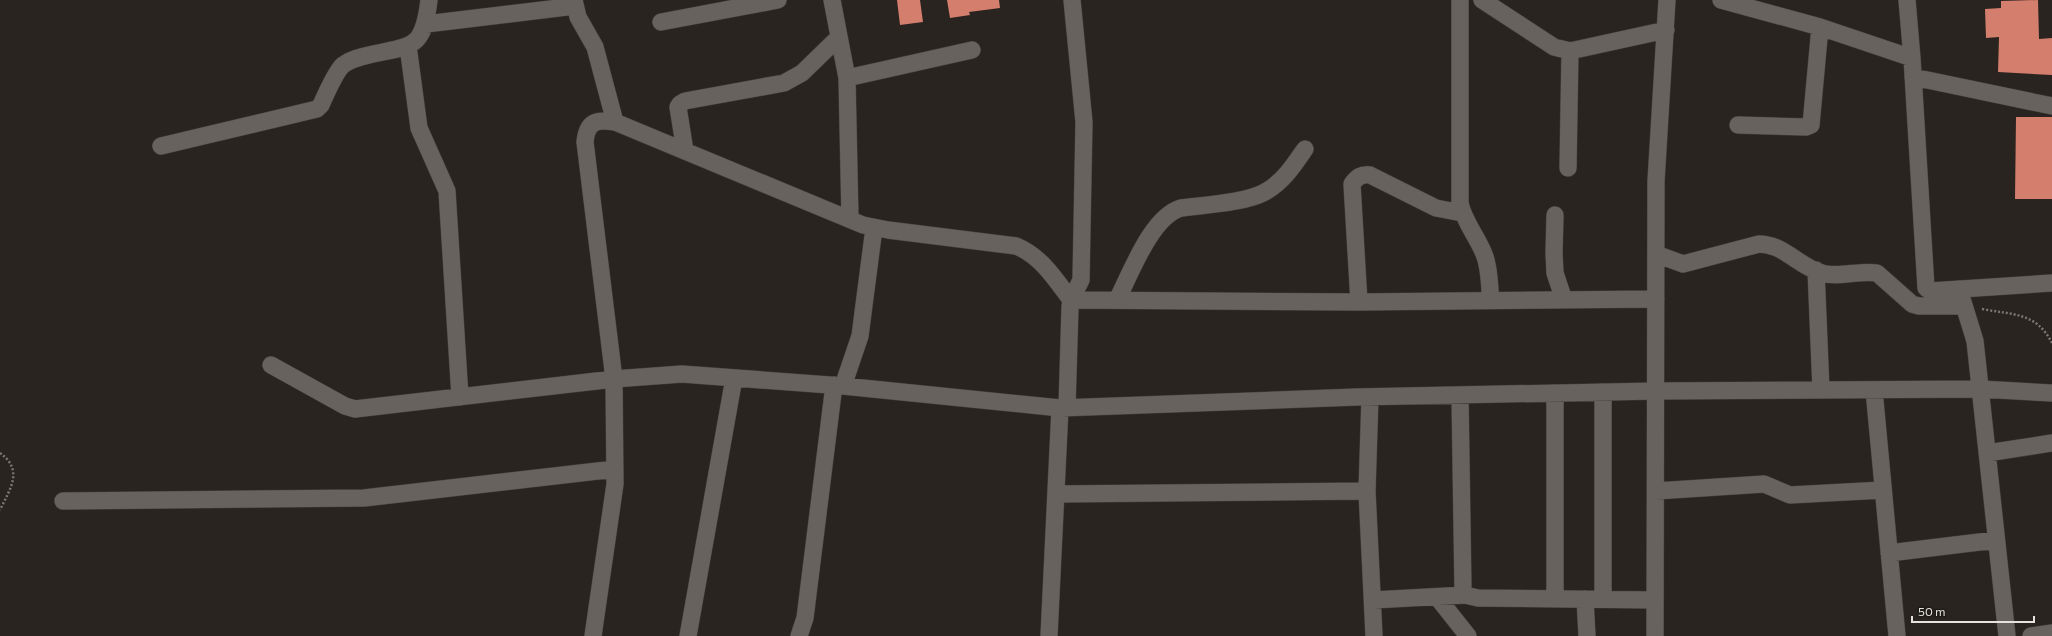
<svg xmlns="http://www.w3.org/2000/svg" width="2052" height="636" font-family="Commissioner,sans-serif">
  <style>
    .building { fill: #d47e6d }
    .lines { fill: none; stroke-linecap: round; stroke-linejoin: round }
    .minor-casing { stroke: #44403c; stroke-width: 18 }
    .path { stroke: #7b7773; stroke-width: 2.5; stroke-dasharray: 2 2; stroke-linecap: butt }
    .minor { stroke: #67625d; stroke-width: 17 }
  </style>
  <rect width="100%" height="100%" fill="#29241f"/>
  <!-- building -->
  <path class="building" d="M897 0H920L923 22 900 25Z
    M947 0H999L1000 8 969 12 970 15 950 18Z
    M2038 0 2039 39 2052 38V75L1998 72 1999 37 1986 38 1985 9 2001 8V1Z
    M2016 117H2052V199H2015Z"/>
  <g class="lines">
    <!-- minor casing -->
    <g class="minor-casing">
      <path id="minor" d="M574 0 578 17 595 47 615 122
        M832 0 847 78 850 219
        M1460 0V203C1464 222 1477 236 1484 254 1490 268 1489 285 1491 301
        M1482 0 1554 47 1570 51 1666 30
        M1721 0 1820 27 1912 58 1907 0
        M661 22 778 0
        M426 24 575 6
        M408 46 419 128 447 191 460 397
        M1912 58 1926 288 1930 291 2052 283
        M1913 77 2052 106
        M847 78 972 50
        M1738 125 1806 127 1811 125 1820 27
        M161 146 317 109 321 105C325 96 336 71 343 65 351 59 360 57 369 55 413 45 423 50 429 0
        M685 151 678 107 680 104 685 101 784 83 802 73 839 37
        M1568 168 1570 51
        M1555 215 1554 253 1555 273 1564 300
        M1656 254 1683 264 1759 244C1784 244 1799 267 1822 273 1836 278 1861 270 1877 273L1912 304 1919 306H1964
        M1816 270 1821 390
        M1959 289 1975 341 2007 636
        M1117 300C1131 273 1151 217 1181 208 1204 205 1245 203 1265 192 1283 182 1294 165 1305 149
        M1359 302 1352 184C1357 177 1361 174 1370 175L1436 208 1462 213
        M271 365 345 406 355 409 614 379 682 374 843 386 1060 408 1357 397 1656 391 1980 389 2052 393
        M843 386 860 336 874 228
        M1874 390 1897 636
        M1460 395 1463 591 1465 595 1478 598 1655 600
        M1370 397 1367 491 1374 636
        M1067 408 1070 307 1071 300 1081 280 1084 122 1072 0
        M1987 453 2052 443
        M1656 491 1764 484 1790 495 1883 490
        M1056 494 1367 491
        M63 501 364 498 615 469
        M1889 553 1996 540
        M1437 597 1468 636
        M1555 599V393
        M1585 599 1587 636
        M1603 599V392
        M1373 600 1465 595
        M593 636 615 484 614 379 585 142C587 121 597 119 615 122L863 225 888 230 1016 246C1041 256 1055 279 1071 300L1359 302 1656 299
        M688 636 734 378
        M799 636 805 618 834 385
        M1049 636 1060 408
        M1655 636 1656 181 1667 0
        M2031 636 2052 633"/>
    </g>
    <!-- path -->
    <path class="path" d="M1982 309C2013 315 2036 312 2052 343
      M0 453C24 470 10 489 0 510"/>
    <!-- minor -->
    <use href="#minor" class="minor"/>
  </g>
  <!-- scale -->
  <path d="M1912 616v6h122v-6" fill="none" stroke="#e5e2df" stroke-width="2"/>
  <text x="1918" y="616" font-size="12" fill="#e5e2df" stroke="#1f1b16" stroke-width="3" paint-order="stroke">50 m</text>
</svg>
